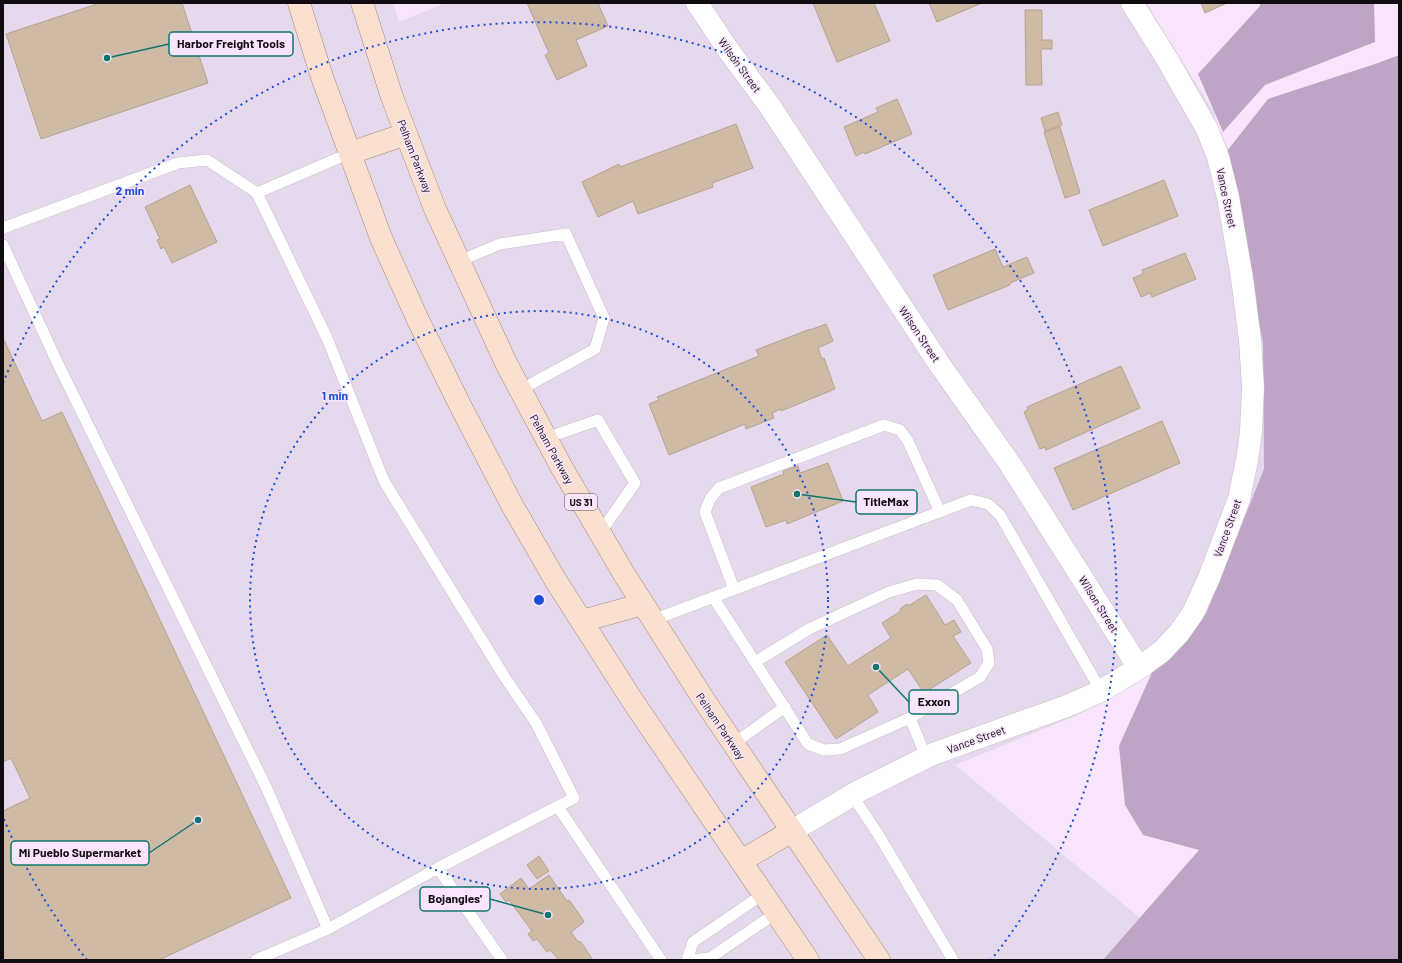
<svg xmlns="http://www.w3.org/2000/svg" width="1402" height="963" font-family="Barlow,sans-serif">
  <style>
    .industrial { fill: #e6d9ed }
    .forest { fill: #bfa5c5 }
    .building { fill: #cfbaa6; stroke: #b6a18e }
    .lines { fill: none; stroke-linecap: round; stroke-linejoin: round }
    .lane-casing { stroke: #cbb9cf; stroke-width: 12 }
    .street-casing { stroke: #cbb9cf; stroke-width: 23 }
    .primary-casing { stroke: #a5887b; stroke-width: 23 }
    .lane { stroke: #fff; stroke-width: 11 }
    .street { stroke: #fff; stroke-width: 22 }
    .primary { stroke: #f9e0d1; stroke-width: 22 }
    .ring { fill: none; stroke: #1d4ed8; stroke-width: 2; stroke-dasharray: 2 4 }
    .labels { text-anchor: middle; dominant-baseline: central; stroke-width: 3; stroke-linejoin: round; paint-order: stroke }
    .shield { fill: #f8e5fc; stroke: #564c58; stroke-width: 1 }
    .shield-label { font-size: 10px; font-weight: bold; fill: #110b12 }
    .street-label { font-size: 11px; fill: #110b12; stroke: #f8e5fc }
    .centre { fill: #1d4ed8; stroke: #f8e5fc; stroke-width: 2 }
    .ring-label { font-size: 12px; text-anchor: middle; font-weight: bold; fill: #1d4ed8; stroke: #f8e5fc; stroke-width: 3; stroke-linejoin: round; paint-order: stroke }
    .leader { fill: none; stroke: #0f766e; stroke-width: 1.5 }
    .callout-dot { fill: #0f766e; stroke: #f8e5fc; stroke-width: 1.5 }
    .callout { fill: #f8e5fc; stroke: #0f766e; stroke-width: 1.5 }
    .callout-label { font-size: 12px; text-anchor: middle; font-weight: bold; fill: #110b12 }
  </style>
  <rect width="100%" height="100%" fill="#f8e5fc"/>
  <!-- industrial -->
  <path class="industrial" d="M3 3H393L399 22 445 3H1146L1214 112 1263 342 1264 469 1206 614 1154 668 1076 716 955 765 1191 960H3Z"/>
  <!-- forest -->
  <path class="forest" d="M1260 3H1374L1375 42 1265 85 1223 132 1198 74 1260 6Z
    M1399 55V960H1103L1199 850 1143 835 1125 805 1119 746 1154 668 1206 614 1264 469 1263 342 1223 156 1268 99 1378 63Z"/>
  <!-- building -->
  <path class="building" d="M100 3H182L208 83 41 139 6 34Z
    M527 3H598L608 26 576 40 587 66 557 80 545 55 549 53Z
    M813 3H874L890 41 837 62Z
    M929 3H982L937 22Z
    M1201 3H1227L1205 13Z
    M1025 10H1042V40H1052V49H1041L1042 85H1026Z
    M897 99 912 134 865 154 864 152 856 156 844 127 878 112 876 108Z
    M1058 112 1062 125 1045 131 1041 118Z
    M736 124 753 168 712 183 713 187 638 214 633 201 598 217 582 182 619 164 620 167Z
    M1060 127 1080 193 1065 198 1044 132Z
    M1164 180 1178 216 1103 246 1089 210Z
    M190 185 217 242 172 263 164 247 161 249 157 240 160 239 145 207Z
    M995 249 1003 267 1027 257 1034 273 1010 283V285L948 310 933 275Z
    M1185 253 1196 279 1152 297 1150 293 1141 297 1133 278 1143 274 1142 270Z
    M826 324 833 341 818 348 822 359 824 358 835 389 781 411V409L772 413 774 418 746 429 745 424 669 455 649 404 659 400 657 397 759 356 756 350 810 329V330Z
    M3 338 42 421 62 412 291 898 159 960H3V811L30 798 11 758 3 762Z
    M1121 366 1140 408 1046 450 1045 447 1040 449 1024 412 1028 410 1027 407Z
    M1162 421 1180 463 1073 510 1054 468Z
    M828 463 843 501 787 524 786 520 766 527 751 487 784 474 783 471 798 466 800 473Z
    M926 595 945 625 954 620 961 632 953 636 971 663 924 693 908 669 868 695 878 712 836 739 785 662 827 635 848 666 891 638 882 623 901 611 900 609 907 604 908 606Z
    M539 856 549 871 537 879 527 865Z
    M549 875 567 901 569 900 584 921 583 922V923L571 932 578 942 580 941 593 960H559L550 950 547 952 537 939 533 941 528 934 532 931 509 900 506 902 500 894 521 878 529 889Z"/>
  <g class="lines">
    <!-- lane casing -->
    <g class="lane-casing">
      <path id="lane" d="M3 228 178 163 207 160 257 193
        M3 245 58 364 267 789 328 929
        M459 261 500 244 566 234 604 318 595 349 520 390
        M546 438 598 420 635 483 600 533
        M734 589 705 512 710 499 719 488 884 425 900 430 908 441 940 512
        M713 597 808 744 824 750 840 749 910 718 926 757
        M653 620 971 500 988 504 1000 515 1101 691
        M755 662 809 629 889 592 917 584 937 585 957 600 987 649 989 663 980 677 910 718
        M733 744 785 707
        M852 795 878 834 953 960
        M558 807 661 960
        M438 868 502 960
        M256 960 328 929 438 868 574 798 536 723 504 676 384 481 327 338 257 193 350 153
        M687 960 693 942 763 894
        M689 960 710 958 776 913"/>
    </g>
    <!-- street casing -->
    <g class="street-casing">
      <path id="street" d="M697 3 729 51 769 105 940 365 1010 464 1139 668
        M792 831 859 791 933 754 1067 706 1101 691 1139 668 1161 652 1179 633 1193 613 1209 578 1239 499 1247 460 1251 432 1253 387 1250 340 1242 278 1228 197 1218 157 1207 129 1167 59 1132 3"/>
    </g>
    <!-- primary casing -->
    <g class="primary-casing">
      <path id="primary" d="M299 3 322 77 381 238 418 320 461 407 512 505 556 581 632 700 808 960
        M362 3 392 97 435 209 506 363 562 468 624 574 704 700 879 960
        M350 153 406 134
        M582 621 643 604
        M741 861 792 831"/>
    </g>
    <!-- lane -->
    <use href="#lane" class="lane"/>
    <!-- street -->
    <use href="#street" class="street"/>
    <!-- primary -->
    <use href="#primary" class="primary"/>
  </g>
  <!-- distance rings -->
  <g class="ring">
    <circle cx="539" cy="600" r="289"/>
    <path d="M87 960A578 578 0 0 1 3 817M3 383A578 578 0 1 1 991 960"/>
  </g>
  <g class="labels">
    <!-- shield labels -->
    <rect class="shield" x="565" y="494" width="32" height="16" rx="3"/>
    <g class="shield-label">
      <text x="581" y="502">US 31</text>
    </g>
    <!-- street labels -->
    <g class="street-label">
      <text transform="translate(740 65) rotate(54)">Wilson Street</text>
      <text transform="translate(415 156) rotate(69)">Pelham Parkway</text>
      <text transform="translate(1227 198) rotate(78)">Vance Street</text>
      <text transform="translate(920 334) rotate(56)">Wilson Street</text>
      <text transform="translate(552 449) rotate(61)">Pelham Parkway</text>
      <text transform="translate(1227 528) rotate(-70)">Vance Street</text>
      <text transform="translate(1099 604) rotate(58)">Wilson Street</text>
      <text transform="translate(721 726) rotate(56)">Pelham Parkway</text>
      <text transform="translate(976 739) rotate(-20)">Vance Street</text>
    </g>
  </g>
  <circle cx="539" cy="600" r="6" class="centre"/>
  <g class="ring-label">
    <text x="130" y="195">2 min</text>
    <text x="335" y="400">1 min</text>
  </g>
  <!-- callouts -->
  <path class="leader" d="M107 58L169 44M797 494L856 502M876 667L909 702M198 820L149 853M548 915L490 899"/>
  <g class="callout-dot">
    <circle cx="107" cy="58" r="4"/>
    <circle cx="797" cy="494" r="4"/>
    <circle cx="876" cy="667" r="4"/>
    <circle cx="198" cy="820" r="4"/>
    <circle cx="548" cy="915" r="4"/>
  </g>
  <g class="callout">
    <rect x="169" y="32" width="124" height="24" rx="4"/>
    <rect x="856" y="490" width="61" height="24" rx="4"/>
    <rect x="909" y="690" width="49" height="24" rx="4"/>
    <rect x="11" y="841" width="138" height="24" rx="4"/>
    <rect x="420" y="887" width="70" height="24" rx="4"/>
  </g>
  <g class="callout-label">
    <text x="231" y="48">Harbor Freight Tools</text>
    <text x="886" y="506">TitleMax</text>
    <text x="934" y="706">Exxon</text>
    <text x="80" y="857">Mi Pueblo Supermarket</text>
    <text x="455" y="903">Bojangles'</text>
  </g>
  <!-- border -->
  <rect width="1402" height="963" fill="none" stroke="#110b12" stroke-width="8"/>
</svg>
